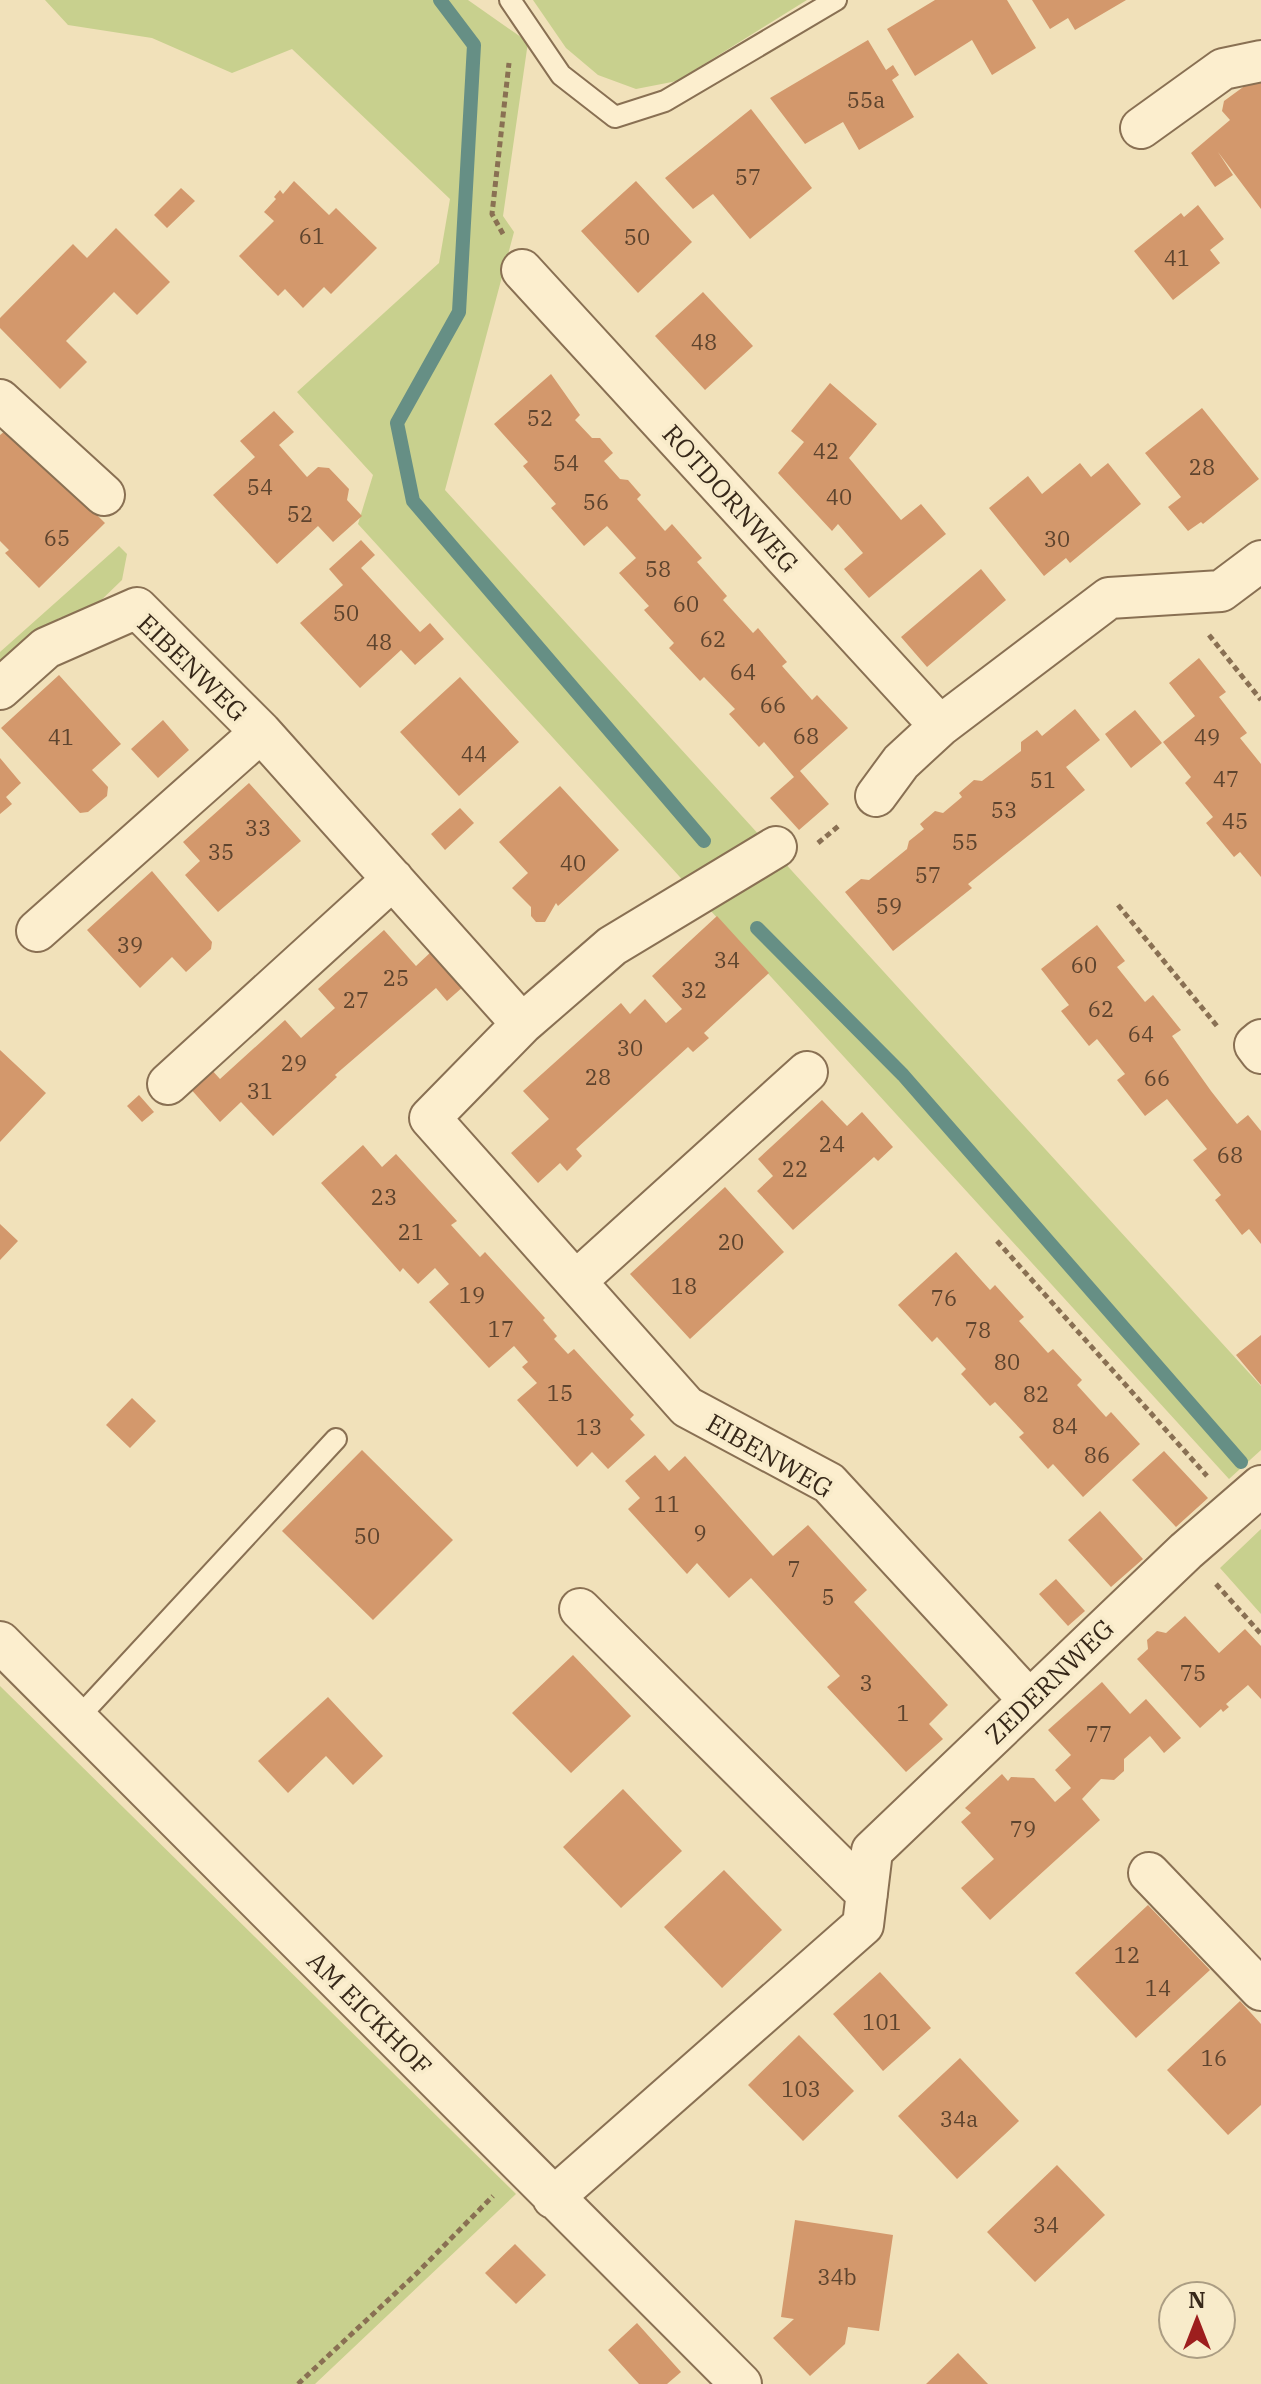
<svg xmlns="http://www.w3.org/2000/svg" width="1261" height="2384" font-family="'IBM Plex Serif',serif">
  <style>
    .green { fill: #c8d08e }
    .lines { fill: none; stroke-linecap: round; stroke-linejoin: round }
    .stream { stroke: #668f85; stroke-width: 14 }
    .building { fill: #d3986c }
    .lane-casing { stroke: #897053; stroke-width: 24 }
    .street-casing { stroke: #897053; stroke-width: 44 }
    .path { stroke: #897053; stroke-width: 5; stroke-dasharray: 6 4; stroke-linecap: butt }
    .lane { stroke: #fceece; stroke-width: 20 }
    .street { stroke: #fceece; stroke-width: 40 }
    .labels { text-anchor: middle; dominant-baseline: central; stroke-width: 7; stroke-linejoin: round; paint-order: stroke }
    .number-label { font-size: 22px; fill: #5e442e }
    .street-label { font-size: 26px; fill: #372819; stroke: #f8ebca }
  </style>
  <rect width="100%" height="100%" fill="#f1e1ba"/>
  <!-- green -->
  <path class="green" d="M45 0H468L528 42 503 216 514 232 445 490 1261 1386V1450L1229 1479 358 524 373 475 297 392 439 263 450 199 292 49 232 73 152 38 68 25Z
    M533 0H807L677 81 636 89 598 75 566 48Z
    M119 546 127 554 122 580 92 609 59 618 0 671V652Z
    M1261 1529V1614L1220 1568Z
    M0 1686 516 2194 315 2384H0Z"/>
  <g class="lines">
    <!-- stream -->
    <path class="stream" d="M440 0 474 45 459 312 397 423 413 501 704 841
      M757 928 903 1075 1241 1462"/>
  </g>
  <!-- building -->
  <path class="building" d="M935 0H1007L1036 48 992 75 972 40 915 76 887 29Z
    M1032 0H1126L1075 30 1068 18 1050 29Z
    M868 40 886 70 893 65 899 75 892 80 914 117 859 150 843 122 805 144 770 98Z
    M1261 74V209L1218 152 1233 175 1215 187 1191 153 1230 120 1222 111 1224 101Z
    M751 109 812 188 750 239 713 194 693 209 665 178Z
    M294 181 329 215 336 208 377 248 331 294 324 287 303 308 285 289 278 296 239 256 274 221 264 212 276 199 274 197 280 190 283 194Z
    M636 181 692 242 638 293 581 231Z
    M181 188 195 201 167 228 154 215Z
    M1198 205 1224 239 1210 250 1220 263 1173 300 1134 251 1181 213 1184 217Z
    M116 228 170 282 137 315 114 292 66 341 87 362 60 389 0 328V318L73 244 87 258Z
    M703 292 753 346 705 390 655 336Z
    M551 374 580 415 575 420 592 438H600L613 453 604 461 620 479 628 480 641 495 637 499 665 531 672 524 702 558 697 562 727 596 723 600 753 633 758 628 787 662 782 666 812 700 817 695 848 728 800 771 829 804 799 830 770 798 794 777 764 742 759 747 729 714 735 709 704 677 700 681 669 648 674 643 644 610 649 606 619 573 636 558 607 526 584 546 551 508 556 504 523 466 528 462 494 424Z
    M830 383 877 424 849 458 901 520 921 504 946 534 869 598 844 569 863 553 838 524 832 531 778 473 804 442 791 431Z
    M1202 408 1259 479 1203 524 1201 522 1188 531 1168 507 1181 497 1145 453Z
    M274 411 294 432 279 445 307 477 318 467 329 468 349 489 347 500 362 516 333 542 318 526 277 564 213 495 255 457 240 441Z
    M5 431 35 461 39 457 105 523 39 588 5 553 9 550 0 541V435Z
    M1080 463 1091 477 1108 463 1141 504 1070 563 1066 558 1044 576 989 508 1028 476 1042 494Z
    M361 540 375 555 361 568 420 632 430 623 444 639 415 665 401 650 360 688 300 623 343 585 329 569Z
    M981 569 1006 600 927 667 901 637Z
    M1199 658 1226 692 1219 697 1247 733 1240 738 1261 764V877L1240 852 1234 857 1206 823 1213 817 1185 783 1191 777 1163 742 1195 716 1169 683Z
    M59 675 121 744 92 770 108 787 107 796 88 812 80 813 1 728Z
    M460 677 519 742 459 796 400 732Z
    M1075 709 1100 740 1066 767 1085 790 968 884 972 888 893 951 845 892 861 879 869 880 907 849 909 841 924 829 920 824 935 811 943 813 962 797 959 793 974 780 982 781 1021 751V742L1037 730 1042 736Z
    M1135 710 1162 743 1131 768 1105 734Z
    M163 720 189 750 158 778 131 749Z
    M0 758 21 783 6 797 12 804 0 814Z
    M249 783 301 841 218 912 185 875 200 861 183 842Z
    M560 786 619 850 558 906 556 903 545 922H536L531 916V907L512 888 528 873 499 842Z
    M460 808 474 823 445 850 431 834Z
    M152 871 212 942 211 949 186 972 172 957 140 988 87 930Z
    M717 916 769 973 704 1033 709 1038 693 1052 688 1047 576 1149 582 1156 567 1171 560 1163 538 1183 511 1153 549 1119 523 1091 621 1003 630 1014 645 999 666 1023 682 1009 652 976Z
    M1097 925 1125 961 1117 967 1145 1002 1153 995 1181 1030 1172 1036 1211 1091 1237 1124 1248 1115 1261 1131V1244L1249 1229 1242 1235 1215 1200 1221 1195 1193 1160 1207 1149 1167 1099 1145 1116 1117 1080 1125 1074 1097 1039 1089 1046 1061 1011 1069 1005 1041 969Z
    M384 930 416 966 432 951 464 986 447 1001 436 988 335 1075 337 1077 273 1136 241 1102 220 1122 189 1087 210 1068 220 1079 285 1020 301 1038 335 1008 318 989Z
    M0 1050 46 1093 0 1142Z
    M139 1095 154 1112 142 1122 127 1106Z
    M822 1100 847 1126 862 1112 893 1147 878 1161 874 1157 793 1230 757 1191 773 1176 758 1159Z
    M363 1145 382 1167 396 1154 457 1221 451 1225 480 1257 485 1252 545 1318 543 1320 557 1336 554 1339 568 1354 574 1349 634 1415 630 1419 645 1435 608 1469 592 1452 577 1467 517 1400 537 1383 522 1367 528 1362 514 1346 489 1368 429 1302 449 1284 435 1268 418 1284 403 1268 400 1272 321 1183Z
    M725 1187 784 1252 690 1339 630 1274Z
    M0 1224 18 1241 0 1260Z
    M956 1252 990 1290 995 1285 1024 1317 1019 1321 1048 1353 1053 1349 1082 1380 1077 1385 1106 1417 1111 1412 1140 1444 1083 1497 1053 1464 1048 1469 1019 1437 1024 1433 995 1402 990 1406 961 1374 966 1369 937 1337 932 1342 898 1305Z
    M1261 1335V1385L1236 1355Z
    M132 1398 156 1421 130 1448 106 1425Z
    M362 1450 453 1540 373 1620 282 1531Z
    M1164 1451 1208 1498 1176 1527 1132 1480Z
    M655 1455 669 1471 685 1456 773 1556 808 1525 867 1590 854 1602 948 1705 929 1724 943 1739 906 1772 827 1687 840 1676 751 1578 729 1598 697 1563 687 1574 628 1509 640 1498 625 1481Z
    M1100 1511 1143 1559 1111 1587 1068 1540Z
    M1056 1579 1085 1611 1068 1626 1039 1594Z
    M1185 1616 1219 1653 1245 1629 1261 1646V1699L1248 1685 1226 1704 1229 1707 1223 1712 1221 1709 1200 1728 1137 1659 1148 1649 1147 1640 1157 1631 1166 1633Z
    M573 1655 631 1716 571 1773 512 1713Z
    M1102 1682 1130 1714 1146 1699 1181 1738 1164 1753 1150 1736 1124 1759V1771L1114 1780 1101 1779 1097 1783 1082 1799 1100 1820 990 1920 961 1888 994 1859 961 1822 971 1813 965 1808 1002 1774 1008 1781 1011 1777 1034 1778 1055 1802 1071 1788 1055 1770 1071 1755 1048 1730Z
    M328 1697 383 1756 353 1785 326 1756 288 1793 258 1761Z
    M623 1789 682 1851 621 1908 563 1847Z
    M724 1870 782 1930 722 1988 664 1927Z
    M1148 1905 1210 1970 1136 2038 1075 1973Z
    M880 1972 931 2028 883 2071 833 2014Z
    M1240 2001 1261 2024V2105L1228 2135 1167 2070Z
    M799 2035 854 2091 803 2141 748 2085Z
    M960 2058 1019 2121 957 2179 898 2116Z
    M1057 2165 1105 2215 1035 2282 987 2232Z
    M795 2220 893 2235 879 2331 848 2327 845 2344 810 2376 773 2338 794 2319 781 2317Z
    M515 2244 546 2275 516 2304 485 2273Z
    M637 2323 681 2372 667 2384H639L608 2350Z
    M958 2353 988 2384H926Z"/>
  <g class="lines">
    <!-- lane casing -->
    <g class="lane-casing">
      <path id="lane" d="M510 0 561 75 615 117 665 101 836 0
        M77 1719 336 1439"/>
    </g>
    <!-- street casing -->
    <g class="street-casing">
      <path id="street" d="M1141 128 1223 69 1261 61
        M522 270 940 726
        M0 400 104 495
        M0 689 46 648 137 608 261 732 522 1024 430 1118 687 1407 829 1483 1029 1700
        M876 796 901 762 940 726 1109 598 1221 591 1261 561
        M37 931 261 732
        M522 1024 612 946 776 847
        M1261 1040 1255 1045 1261 1053
        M168 1084 393 879
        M576 1281 807 1072
        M580 1609 867 1894
        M0 1642 741 2384
        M1149 1873 1261 1990
        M553 2198 863 1925 872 1851 1186 1551 1261 1486"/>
    </g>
    <!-- path -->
    <path class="path" d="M503 234 492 214 509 63
      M1209 635 1261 700
      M818 843 841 824
      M1118 905 1217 1026
      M997 1241 1207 1476
      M1216 1584 1261 1634
      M298 2384 416 2274 493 2196"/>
    <!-- lane -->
    <use href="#lane" class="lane"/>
    <!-- street -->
    <use href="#street" class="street"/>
  </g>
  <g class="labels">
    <!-- number labels -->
    <g class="number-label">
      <text x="866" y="99">55a</text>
      <text x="748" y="176">57</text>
      <text x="312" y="235">61</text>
      <text x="637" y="236">50</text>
      <text x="1177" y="257">41</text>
      <text x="704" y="341">48</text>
      <text x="540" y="417">52</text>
      <text x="826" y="450">42</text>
      <text x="566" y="462">54</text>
      <text x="1202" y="466">28</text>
      <text x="260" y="486">54</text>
      <text x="839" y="496">40</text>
      <text x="596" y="501">56</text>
      <text x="300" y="513">52</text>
      <text x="57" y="537">65</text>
      <text x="1057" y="538">30</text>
      <text x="658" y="568">58</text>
      <text x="686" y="603">60</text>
      <text x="346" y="612">50</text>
      <text x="713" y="638">62</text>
      <text x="379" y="641">48</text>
      <text x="743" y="671">64</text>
      <text x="773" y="704">66</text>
      <text x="806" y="735">68</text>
      <text x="61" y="736">41</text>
      <text x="1207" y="736">49</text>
      <text x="474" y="753">44</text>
      <text x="1226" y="778">47</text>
      <text x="1043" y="779">51</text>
      <text x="1004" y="809">53</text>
      <text x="1235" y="820">45</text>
      <text x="258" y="827">33</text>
      <text x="965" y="841">55</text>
      <text x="221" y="851">35</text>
      <text x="573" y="862">40</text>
      <text x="928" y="874">57</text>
      <text x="889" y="905">59</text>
      <text x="130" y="944">39</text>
      <text x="727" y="959">34</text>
      <text x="1084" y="964">60</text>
      <text x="396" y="977">25</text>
      <text x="694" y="989">32</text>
      <text x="356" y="999">27</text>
      <text x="1101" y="1008">62</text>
      <text x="1141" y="1033">64</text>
      <text x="630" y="1047">30</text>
      <text x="294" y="1062">29</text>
      <text x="598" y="1076">28</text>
      <text x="1157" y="1077">66</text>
      <text x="260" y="1090">31</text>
      <text x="832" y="1143">24</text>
      <text x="1230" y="1154">68</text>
      <text x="795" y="1168">22</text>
      <text x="384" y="1196">23</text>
      <text x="411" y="1231">21</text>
      <text x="731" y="1241">20</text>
      <text x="684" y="1285">18</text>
      <text x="472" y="1294">19</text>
      <text x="944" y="1297">76</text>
      <text x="501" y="1328">17</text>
      <text x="978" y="1329">78</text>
      <text x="1007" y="1361">80</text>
      <text x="560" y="1392">15</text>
      <text x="1036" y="1393">82</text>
      <text x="1065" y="1425">84</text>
      <text x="589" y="1426">13</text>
      <text x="1097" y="1454">86</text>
      <text x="667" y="1503">11</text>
      <text x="700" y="1532">9</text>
      <text x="367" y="1535">50</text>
      <text x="794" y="1568">7</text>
      <text x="828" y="1596">5</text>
      <text x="1193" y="1672">75</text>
      <text x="866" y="1682">3</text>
      <text x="903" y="1712">1</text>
      <text x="1099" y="1733">77</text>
      <text x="1023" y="1828">79</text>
      <text x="1127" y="1954">12</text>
      <text x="1158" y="1987">14</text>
      <text x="882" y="2021">101</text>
      <text x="1214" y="2057">16</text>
      <text x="801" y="2088">103</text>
      <text x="959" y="2118">34a</text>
      <text x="1046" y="2224">34</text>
      <text x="837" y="2276">34b</text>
    </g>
    <!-- street labels -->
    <g class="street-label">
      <text transform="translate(731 498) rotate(48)">ROTDORNWEG</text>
      <text transform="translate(193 667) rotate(44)">EIBENWEG</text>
      <text transform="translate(770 1455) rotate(30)">EIBENWEG</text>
      <text transform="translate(1049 1681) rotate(-44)">ZEDERNWEG</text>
      <text transform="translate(370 2013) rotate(45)">AM EICKHOF</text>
    </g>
  </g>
  <!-- north arrow -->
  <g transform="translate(1197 2320)"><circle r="38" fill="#f8ebca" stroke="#ab9d83" stroke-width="2"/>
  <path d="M0-6L14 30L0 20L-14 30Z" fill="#9d1e1e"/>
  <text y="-12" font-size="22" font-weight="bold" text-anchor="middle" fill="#372819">N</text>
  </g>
</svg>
